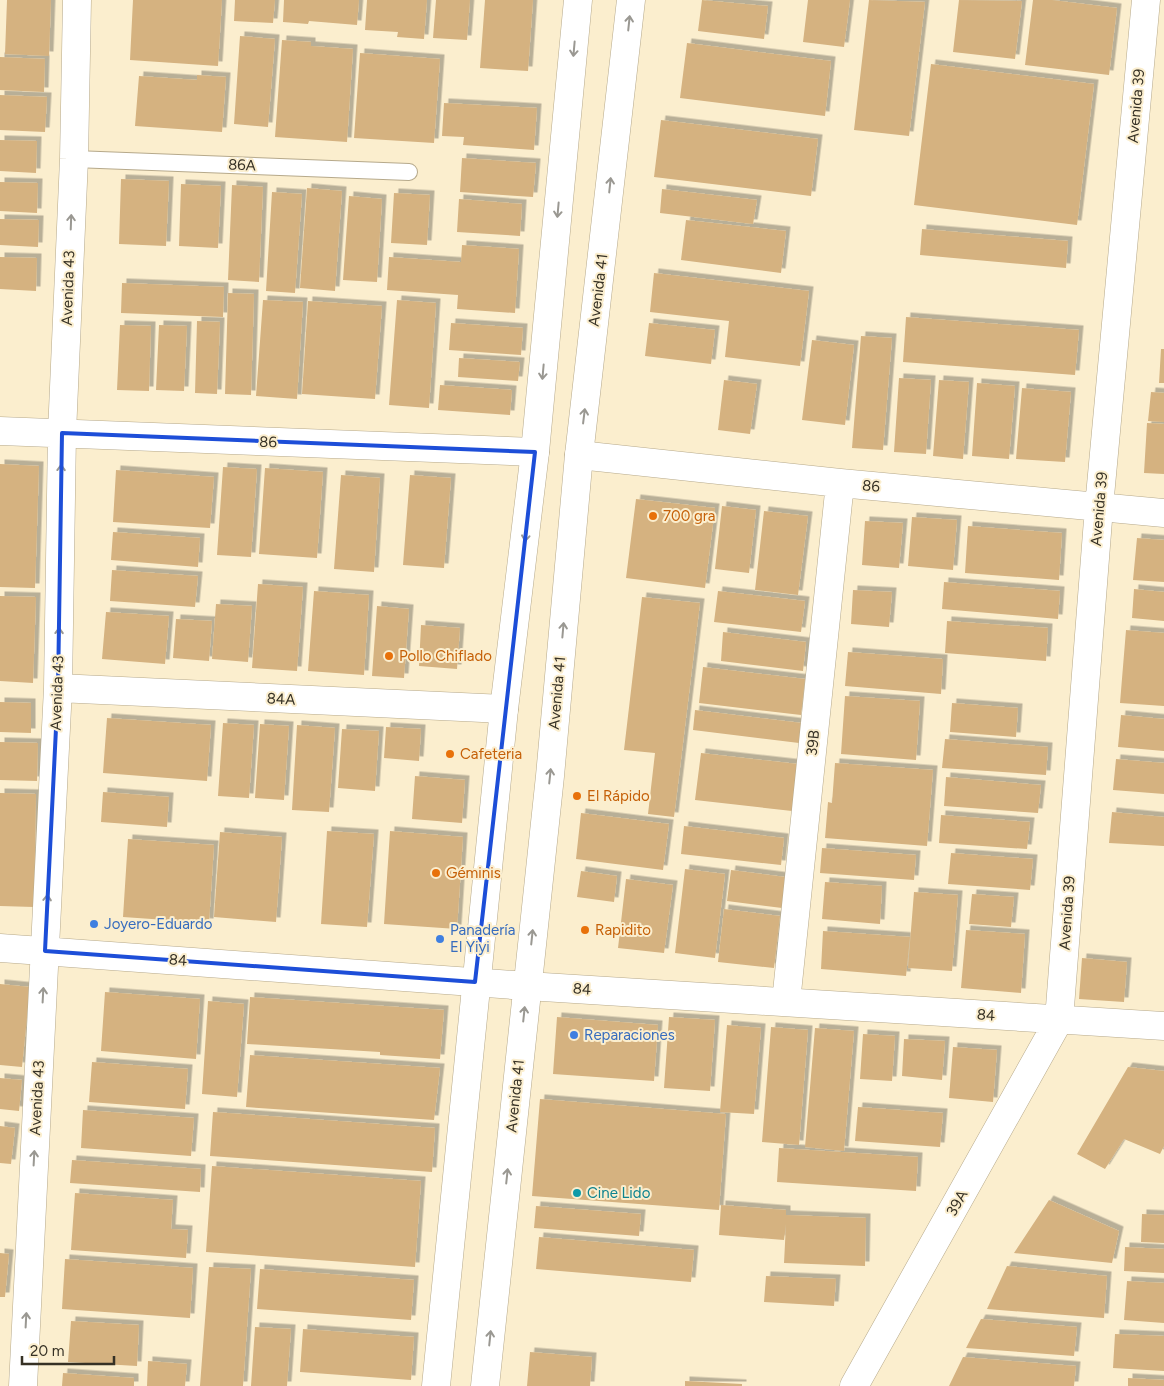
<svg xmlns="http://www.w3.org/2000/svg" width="1164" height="1386" font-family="Figtree,sans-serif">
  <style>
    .building { fill: #d5b280; filter: url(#shadow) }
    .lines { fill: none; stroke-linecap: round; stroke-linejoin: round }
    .lane-casing { stroke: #b6a98b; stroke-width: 18 }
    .street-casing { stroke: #b6a98b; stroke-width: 29 }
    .primary-casing { stroke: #b6a98b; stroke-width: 29 }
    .lane { stroke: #fff; stroke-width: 16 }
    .street { stroke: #fff; stroke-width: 28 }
    .primary { stroke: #fff; stroke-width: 28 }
    .oneway { stroke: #9a9892 }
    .marked { fill: none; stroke: #1d4ed8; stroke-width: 4; stroke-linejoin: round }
    .food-dot { fill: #e8710a; stroke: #fbeece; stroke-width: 2 }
    .shop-dot { fill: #3f7fe0; stroke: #fbeece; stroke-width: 2 }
    .culture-dot { fill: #0f9aa8; stroke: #fbeece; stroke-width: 2 }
    .labels { text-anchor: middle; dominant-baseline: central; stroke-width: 4; stroke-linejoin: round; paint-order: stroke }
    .street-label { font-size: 15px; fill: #363125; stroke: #fbeece }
    .food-label { font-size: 15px; fill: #c56008; stroke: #fbeece; text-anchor: start }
    .shop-label { font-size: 15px; fill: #366cbe; stroke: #fbeece; text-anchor: start }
    .culture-label { font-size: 15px; fill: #0d838f; stroke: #fbeece; text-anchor: start }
  </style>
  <defs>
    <filter id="shadow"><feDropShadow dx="4.5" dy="-4.5" stdDeviation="0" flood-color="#0004"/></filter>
  </defs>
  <rect width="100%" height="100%" fill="#fbeece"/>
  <!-- building -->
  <path class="building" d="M7 0H51L49 56 5 54Z
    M133 0H222L218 66 130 60Z
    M235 0H275L273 23 234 21Z
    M284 0H359L357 25 309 21 308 24 283 22Z
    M367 0H427L424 39 397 37 398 32 365 30Z
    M436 0H470L467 40 433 38Z
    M485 0H533L528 71 480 68Z
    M702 0 768 6 764 39 698 31Z
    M808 0H850L844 47 803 42Z
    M869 0 925 2 909 136 854 130Z
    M959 0 1022 1 1015 59 953 52Z
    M1033 0H1052L1117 8 1109 75 1025 65Z
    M240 36 275 39 268 127 234 124Z
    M282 40 311 42V46L353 49 347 142 275 137Z
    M687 43 831 61 825 116 680 98Z
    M360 53 440 59 434 143 354 138Z
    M0 57 45 59 44 92 0 90Z
    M931 64 1094 84 1077 225 914 205Z
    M197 75 226 77 222 132 135 126 139 76 197 80Z
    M0 95 47 97 45 132 0 130Z
    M444 103 537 108 534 150 463 145 464 137 442 136Z
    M661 120 818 139 811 196 654 177Z
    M0 140 37 141 36 173 0 171Z
    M462 158 536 163 533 197 460 192Z
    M121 179 169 181 166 246 119 244Z
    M0 182 38 183 37 213 0 211Z
    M181 184 221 186 218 248 179 246Z
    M232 185 263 187 259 282 228 280Z
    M307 188 342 191 335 291 300 288Z
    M662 189 757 200 753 224 660 213Z
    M272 192 302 194 295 293 266 291Z
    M394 193 430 195 427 245 391 243Z
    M349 196 382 199 377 282 343 280Z
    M459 199 522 204 520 236 457 232Z
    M0 219 39 220 38 247 0 245Z
    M686 220 786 231 781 273 681 260Z
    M922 229 1068 241 1066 268 920 255Z
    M462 245 519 249 515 313 457 309 458 295 387 290 389 257 461 262Z
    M0 257 37 258 36 291 0 289Z
    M654 273 809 291 800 366 725 357 729 321 650 312Z
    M122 283 224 287 223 317 121 313Z
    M228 293 254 294 251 395 225 394Z
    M263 300 303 302 297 399 256 396Z
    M397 300 436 303 429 408 389 405Z
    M308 301 382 306 375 399 302 394Z
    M906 317 1079 330 1075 375 903 362Z
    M197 321 220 322 217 394 195 393Z
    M451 323 523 328 521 355 449 350Z
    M649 323 715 330 711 364 645 356Z
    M120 325 151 326 149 391 117 390Z
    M159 325 187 326 184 391 156 390Z
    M861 336 892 338 883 450 852 448Z
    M812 340 854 345 845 425 802 420Z
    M1161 349H1164V383H1159Z
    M459 358 520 362 518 381 458 377Z
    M899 378 931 380 926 454 894 452Z
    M724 380 757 384 750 434 718 430Z
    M939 380 969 382 963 459 933 456Z
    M977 383 1015 386 1009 459 972 456Z
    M440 385 512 390 510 415 438 410Z
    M1022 388 1071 392 1065 462 1016 459Z
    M1151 392 1164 393V422L1148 421Z
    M1147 423 1164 424V474L1144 473Z
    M0 464 39 466 35 588 0 587Z
    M223 467 257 469 251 557 217 555Z
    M265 468 323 472 317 558 259 554Z
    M116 470 214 477 210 528 113 522Z
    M341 475 380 478 374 572 334 569Z
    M410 475 451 478 444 568 403 565Z
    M636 499 715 508 705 588 626 578Z
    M722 506 756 510 749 573 715 569Z
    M764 511 808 516 798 595 755 590Z
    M912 517 957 520 953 570 908 566Z
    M865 521 903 523 899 568 862 565Z
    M968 526 1062 533 1059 580 965 573Z
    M113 532 200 538 198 567 111 560Z
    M1137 538 1164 540V582L1133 580Z
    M112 570 198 576 195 607 110 601Z
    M944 582 1060 591 1058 619 942 609Z
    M258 584 303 587 297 671 252 668Z
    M1134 589 1164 592V621L1132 618Z
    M853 590 892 592 889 627 851 624Z
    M314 591 369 595 364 675 308 671Z
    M718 591 805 601 801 632 714 622Z
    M0 596 36 597 33 683 0 681Z
    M642 597 700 603 674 817 648 814 655 753 624 750Z
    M216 604 252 606 248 662 212 659Z
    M377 606 409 609 404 678 372 676Z
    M106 612 169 616 165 664 102 659Z
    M176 619 212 621 209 661 173 658Z
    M947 621 1048 628 1046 661 945 653Z
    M421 625 460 628 457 669 419 666Z
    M1126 630 1164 633V706L1120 703Z
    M723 632 806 642 803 671 721 661Z
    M848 652 943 659 941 694 845 686Z
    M703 667 805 679 801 715 699 703Z
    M845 696 920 701 916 760 841 754Z
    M0 702 31 703V733L0 732Z
    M952 703 1018 708 1016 737 950 732Z
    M695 710 802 723 799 743 693 730Z
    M1121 715 1164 719V751L1118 747Z
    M107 718 211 725 207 781 103 773Z
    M223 723 254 725 249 798 218 796Z
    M260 724 289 726 284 800 255 798Z
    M297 725 335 728 329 812 292 810Z
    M386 727 421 729 419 761 384 758Z
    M342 729 379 731 375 791 338 788Z
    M945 739 1048 747 1046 775 942 768Z
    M0 742 38 743 37 781 0 780Z
    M701 753 798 764 792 811 695 800Z
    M1116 759 1164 763V794L1113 790Z
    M835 763 933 770 927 846 825 838 828 802 832 803Z
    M415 776 465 780 462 823 412 819Z
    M946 777 1041 785 1038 813 944 806Z
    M103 792 169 797 167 827 101 822Z
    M0 793 36 794 34 907 0 906Z
    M1112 812 1164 817V846L1109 843Z
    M581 813 669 824 663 870 576 859Z
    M941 815 1030 822 1027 849 939 843Z
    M684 826 784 838 781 865 681 854Z
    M327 831 374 834 367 927 321 924Z
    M390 831 463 837 457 929 384 924Z
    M220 832 282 837 276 922 214 917Z
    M128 839 214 845 209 923 123 917Z
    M822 848 916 855 914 880 820 873Z
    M951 853 1033 859 1030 890 948 884Z
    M685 869 725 874 715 958 675 953Z
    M731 870 785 877 782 908 727 901Z
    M581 871 617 876 614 902 577 897Z
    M626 879 673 885 664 953 618 948Z
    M825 882 882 886 880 924 822 919Z
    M914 892 958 895 952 971 908 968Z
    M972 894 1014 897 1011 927 969 924Z
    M724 909 780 916 774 968 718 962Z
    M966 930 1025 934 1021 993 961 988Z
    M823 931 910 937 906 976 821 969Z
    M1082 958 1127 962 1124 1002 1079 999Z
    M0 984 30 987 22 1067 0 1065Z
    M105 992 200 999 196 1059 101 1051Z
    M250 997 444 1010 440 1059 380 1055V1052L247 1044Z
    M208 1001 244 1004 237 1097 202 1094Z
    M557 1017 658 1025 654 1081 553 1074Z
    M669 1017 715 1020 710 1091 664 1088Z
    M727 1025 761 1028 754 1114 720 1112Z
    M771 1027 808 1030 799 1145 762 1142Z
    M815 1028 854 1031 844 1151 805 1147Z
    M863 1034 895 1036 892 1081 860 1079Z
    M904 1039 945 1041 942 1080 902 1076Z
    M953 1047 997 1050 993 1102 949 1098Z
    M250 1055 440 1068 434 1120 246 1107Z
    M92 1062 188 1069 185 1109 89 1102Z
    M1128 1067 1164 1071V1146L1160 1154 1124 1139 1105 1169 1077 1154Z
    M0 1078 22 1080 19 1111 0 1109Z
    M540 1099 726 1114 719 1210 532 1196Z
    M858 1107 943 1113 940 1147 855 1141Z
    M83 1110 194 1118 191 1156 81 1148Z
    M213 1112 435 1128 432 1172 210 1156Z
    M0 1126 15 1128 11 1164 0 1163Z
    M779 1148 918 1157 916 1191 777 1182Z
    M72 1160 201 1169 200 1192 70 1183Z
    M212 1166 421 1181 415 1267 206 1252Z
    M75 1193 173 1200 171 1229 188 1230 186 1258 71 1250Z
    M1049 1200 1119 1231 1112 1263 1014 1253Z
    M721 1205 786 1210V1215L866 1218 865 1266 784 1263 786 1224 784 1240 719 1235Z
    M536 1206 641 1214 639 1236 534 1228Z
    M1142 1214 1164 1215V1243L1141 1242Z
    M539 1237 694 1250 691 1282 536 1269Z
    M1125 1247 1164 1249V1273L1124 1271Z
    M0 1253 9 1254 5 1297H0Z
    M65 1259 193 1268 190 1318 62 1309Z
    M1007 1266 1107 1276 1104 1318 987 1309Z
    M209 1267 251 1269 243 1386H200Z
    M260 1269 414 1280 411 1320 257 1309Z
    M766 1276 836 1279 834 1306 764 1302Z
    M1127 1281 1164 1283V1323L1124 1320Z
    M981 1319 1077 1327 1074 1356 966 1348Z
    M71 1321 139 1325 137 1366 68 1362Z
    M255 1327 291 1329 287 1386H251Z
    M303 1329 414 1337 411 1380 300 1372Z
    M1115 1334 1164 1336V1371L1113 1368Z
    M530 1352 592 1357 590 1386H527Z
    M963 1357 1076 1366 1074 1386H949Z
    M148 1361 187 1364 185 1386H147Z
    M63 1373 134 1378V1386H62Z
    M1128 1378 1164 1380V1386H1128Z
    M685 1381 742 1384V1386H685Z"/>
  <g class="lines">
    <!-- lane casing -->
    <g class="lane-casing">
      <path id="lane" d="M74 159 409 172"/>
    </g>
    <!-- street casing -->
    <g class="street-casing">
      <path id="street" d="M0 431 535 452
        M579 455 840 483 1164 513
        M58 688 504 709
        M0 948 527 986 1164 1026
        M786 1002 840 483
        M23 1386 58 688 62 433 74 159 77 0
        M854 1386 1059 1020 1099 507 1146 0"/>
    </g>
    <!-- primary casing -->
    <g class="primary-casing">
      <path id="primary" d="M436 1386 504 709 535 452 578 0
        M485 1386 550 776 579 455 631 0"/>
    </g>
    <!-- lane -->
    <use href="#lane" class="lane"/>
    <!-- street -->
    <use href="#street" class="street"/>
    <!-- primary -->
    <use href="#primary" class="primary"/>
  </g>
  <!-- one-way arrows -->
  <defs><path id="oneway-shaft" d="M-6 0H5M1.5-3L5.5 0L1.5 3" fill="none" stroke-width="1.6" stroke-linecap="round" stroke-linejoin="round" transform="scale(1.25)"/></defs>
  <g class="oneway">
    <use href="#oneway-shaft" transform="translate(629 23) rotate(-84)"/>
    <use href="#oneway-shaft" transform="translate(574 49) rotate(95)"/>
    <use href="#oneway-shaft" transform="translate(610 185) rotate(-84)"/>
    <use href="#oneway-shaft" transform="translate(558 210) rotate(95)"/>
    <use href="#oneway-shaft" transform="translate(71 222) rotate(-88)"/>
    <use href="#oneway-shaft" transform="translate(543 372) rotate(95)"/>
    <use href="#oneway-shaft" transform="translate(584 416) rotate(-83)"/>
    <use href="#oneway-shaft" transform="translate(61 472) rotate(-89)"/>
    <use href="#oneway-shaft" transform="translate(526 534) rotate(97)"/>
    <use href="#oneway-shaft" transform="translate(563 630) rotate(-85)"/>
    <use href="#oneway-shaft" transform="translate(59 635) rotate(-89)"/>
    <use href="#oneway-shaft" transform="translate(550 776) rotate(-84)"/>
    <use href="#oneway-shaft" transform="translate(47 902) rotate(-87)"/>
    <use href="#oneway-shaft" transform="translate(532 937) rotate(-84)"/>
    <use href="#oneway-shaft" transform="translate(43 995) rotate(-87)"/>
    <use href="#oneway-shaft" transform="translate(524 1014) rotate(-84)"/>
    <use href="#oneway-shaft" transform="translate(34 1158) rotate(-87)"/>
    <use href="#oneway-shaft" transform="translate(507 1176) rotate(-84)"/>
    <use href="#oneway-shaft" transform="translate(26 1320) rotate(-87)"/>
    <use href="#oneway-shaft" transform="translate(490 1338) rotate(-84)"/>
  </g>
  <!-- marked area -->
  <path class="marked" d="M62 433 535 452 475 982 45 951 58 688Z"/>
  <!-- markers -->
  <g class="food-dot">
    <circle cx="653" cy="516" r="5"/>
    <circle cx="389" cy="656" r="5"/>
    <circle cx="450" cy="754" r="5"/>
    <circle cx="577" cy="796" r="5"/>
    <circle cx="436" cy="873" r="5"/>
    <circle cx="585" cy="930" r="5"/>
  </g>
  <g class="shop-dot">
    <circle cx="94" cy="924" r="5"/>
    <circle cx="440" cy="939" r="5"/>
    <circle cx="574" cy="1035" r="5"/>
  </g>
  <circle class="culture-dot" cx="577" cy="1193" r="5"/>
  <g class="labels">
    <!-- street labels -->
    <g class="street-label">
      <text transform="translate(1136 106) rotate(-85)">Avenida 39</text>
      <text transform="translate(242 165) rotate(2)">86A</text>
      <text transform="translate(68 288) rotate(-88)">Avenida 43</text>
      <text transform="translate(598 290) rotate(-83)">Avenida 41</text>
      <text transform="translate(268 442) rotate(2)">86</text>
      <text transform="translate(871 486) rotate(5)">86</text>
      <text transform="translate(1099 509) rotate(-85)">Avenida 39</text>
      <text transform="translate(57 693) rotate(-88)">Avenida 43</text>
      <text transform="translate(557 693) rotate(-85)">Avenida 41</text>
      <text transform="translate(281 699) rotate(3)">84A</text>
      <text transform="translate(813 743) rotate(-84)">39B</text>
      <text transform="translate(1067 913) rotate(-86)">Avenida 39</text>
      <text transform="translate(178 960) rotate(4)">84</text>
      <text transform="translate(582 989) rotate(4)">84</text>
      <text transform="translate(986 1015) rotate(4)">84</text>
      <text transform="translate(515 1096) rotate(-84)">Avenida 41</text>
      <text transform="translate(37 1098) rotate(-87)">Avenida 43</text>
      <text transform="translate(957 1203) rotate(-61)">39A</text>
    </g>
    <!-- food labels -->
    <g class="food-label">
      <text x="663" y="516">700 gra</text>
      <text x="399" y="656">Pollo Chiflado</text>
      <text x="460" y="754">Cafeteria</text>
      <text x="587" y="796">El Rápido</text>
      <text x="446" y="873">Géminis</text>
      <text x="595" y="930">Rapidito</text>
    </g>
    <!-- shop labels -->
    <g class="shop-label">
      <text x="104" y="924">Joyero-Eduardo</text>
      <text x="450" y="930">Panadería<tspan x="450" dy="17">El Yiyi</tspan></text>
      <text x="584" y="1035">Reparaciones</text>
    </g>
    <!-- culture labels -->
    <g class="culture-label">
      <text x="587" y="1193">Cine Lido</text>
    </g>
  </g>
  <!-- scale -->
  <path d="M22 1356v8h92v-8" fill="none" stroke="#363125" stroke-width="2.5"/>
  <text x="30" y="1356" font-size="15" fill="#363125" stroke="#fbeece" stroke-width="4" paint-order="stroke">20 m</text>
</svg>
